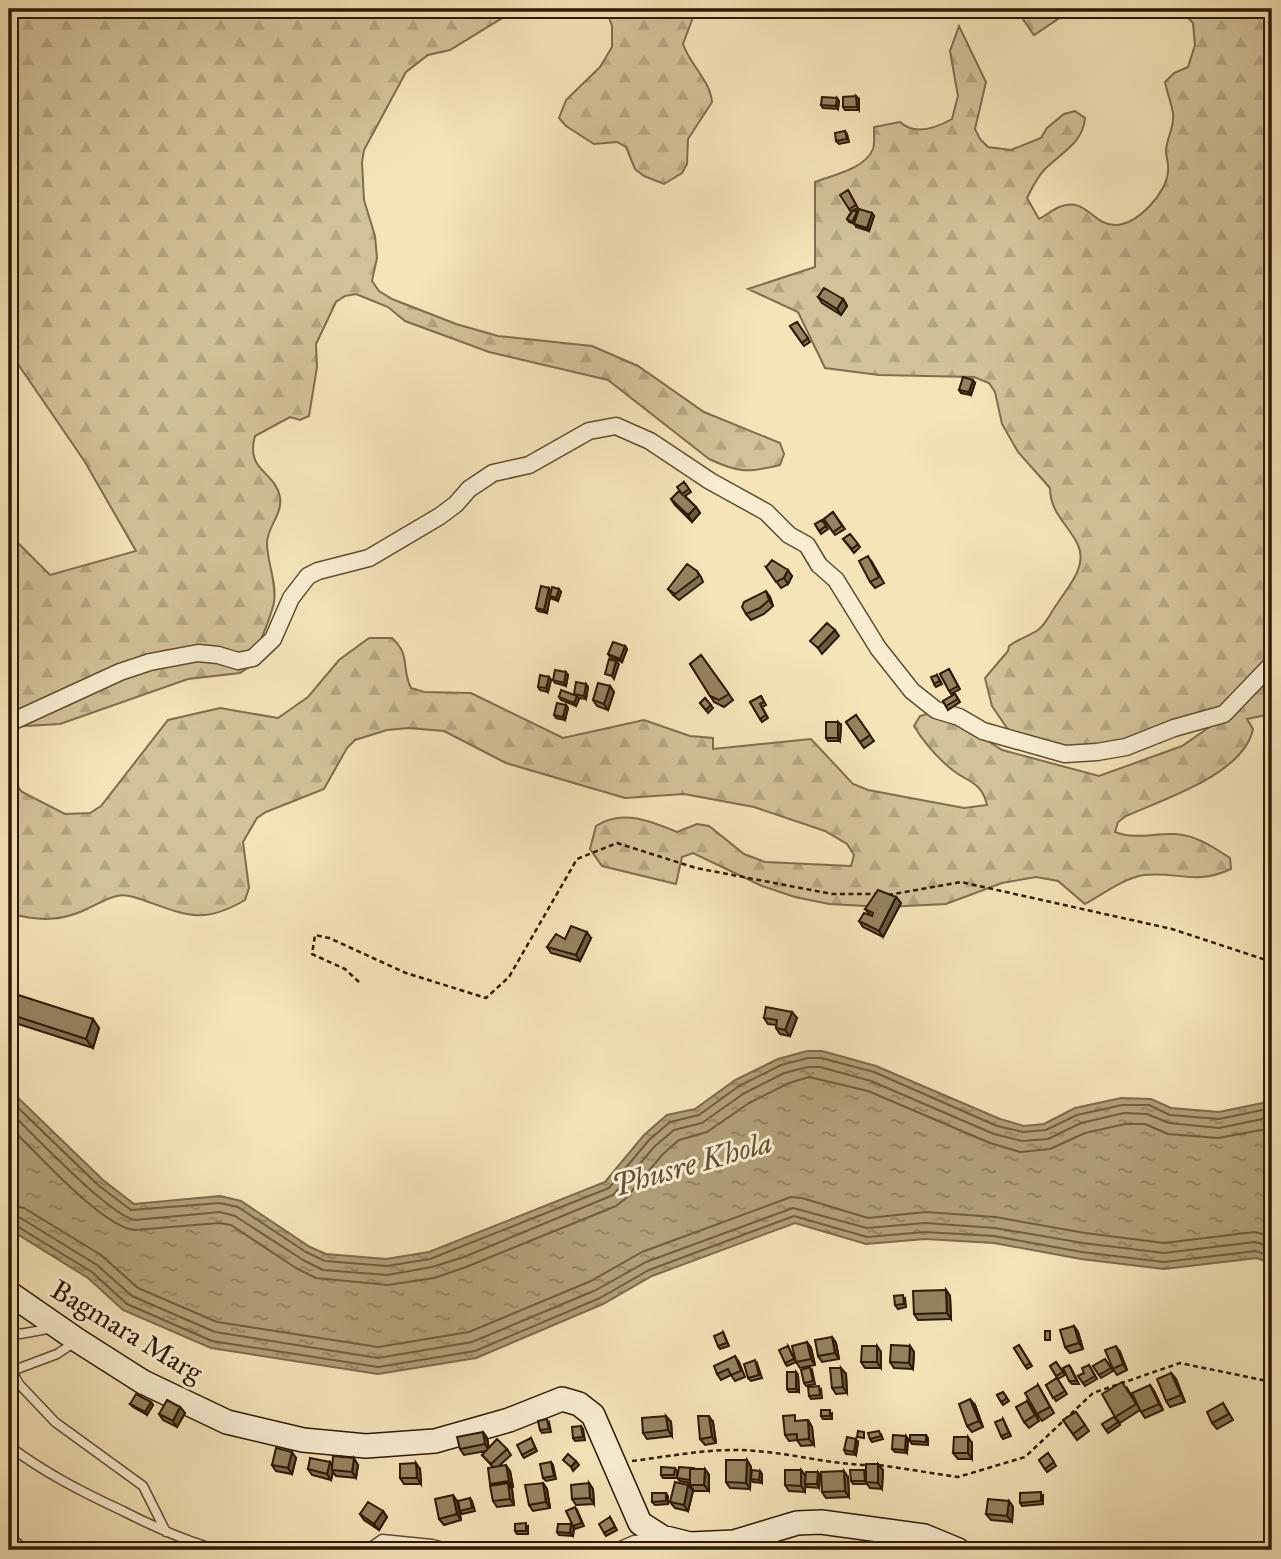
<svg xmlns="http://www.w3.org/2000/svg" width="1281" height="1559" font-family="'IM FELL Great Primer',serif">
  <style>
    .forest { fill: url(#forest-firs); stroke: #806d4c; stroke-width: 2 }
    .water { fill: url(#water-ripples); stroke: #7d6949; stroke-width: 2 }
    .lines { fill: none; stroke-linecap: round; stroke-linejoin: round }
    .shore { stroke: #705c3c; stroke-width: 2 }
    .lane-casing { stroke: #604c2e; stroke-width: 11 }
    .street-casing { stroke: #604c2e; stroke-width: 19 }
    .secondary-casing { stroke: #2e1900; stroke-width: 26 }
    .path { stroke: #2e1900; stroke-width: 2.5; stroke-dasharray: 5 3.5; stroke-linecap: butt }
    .lane { stroke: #f8edd1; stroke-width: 8 }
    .street { stroke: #f8edd1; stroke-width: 16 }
    .secondary { stroke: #f8edd1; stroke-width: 23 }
    .wall { fill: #807153; stroke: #2e1900; stroke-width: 2 }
    .shaded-wall { fill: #685c43; stroke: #2e1900; stroke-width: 2 }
    .building { fill: #958360; stroke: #2e1900; stroke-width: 2 }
    .labels { text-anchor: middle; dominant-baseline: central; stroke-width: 6; stroke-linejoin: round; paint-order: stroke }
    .street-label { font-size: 28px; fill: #2e1900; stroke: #f8edd1 }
    .water-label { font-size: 30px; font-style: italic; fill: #624f30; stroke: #f8edd1 }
  </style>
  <defs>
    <pattern id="forest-firs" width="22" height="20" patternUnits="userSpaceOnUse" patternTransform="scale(1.75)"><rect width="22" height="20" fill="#d2c199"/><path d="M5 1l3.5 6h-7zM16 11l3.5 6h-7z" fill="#b5a582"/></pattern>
    <pattern id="water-ripples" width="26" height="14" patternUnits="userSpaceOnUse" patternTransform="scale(1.75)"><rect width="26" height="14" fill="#b19f79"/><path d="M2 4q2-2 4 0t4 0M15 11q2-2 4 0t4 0" fill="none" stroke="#908161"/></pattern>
  </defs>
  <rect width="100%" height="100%" fill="#f4e4b8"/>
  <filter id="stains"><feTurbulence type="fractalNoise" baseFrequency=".00286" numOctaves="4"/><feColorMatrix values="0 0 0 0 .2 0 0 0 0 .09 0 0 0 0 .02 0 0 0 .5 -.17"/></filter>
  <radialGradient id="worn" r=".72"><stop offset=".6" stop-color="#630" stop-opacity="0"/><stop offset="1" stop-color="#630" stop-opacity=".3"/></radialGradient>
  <!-- forest -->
  <path class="forest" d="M9 9H517L450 50 428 55 406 72 364 150 362 162 364 200 375 236 377 258 372 281 379 291 392 299 456 324 498 336 592 346 638 366 704 412 780 443 784 454 780 465C748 473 739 473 709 459L608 380 489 352 405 321 388 307 356 294 345 296 336 302 316 344 317 367 309 416 300 420 290 417 255 436C245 471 275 471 280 497 283 514 267 527 267 543 267 562 277 582 274 602 270 622 257 648 249 667L240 673 188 679 60 724 9 727V534L50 575 136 551 85 462 9 351Z
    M606 9H696L683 44C690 65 710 80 712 102L688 139 687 164 682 173 664 184 644 176 635 169 626 147 617 142 594 144 566 126 559 118 566 100 600 67 612 47V26Z
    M1016 9H1073L1034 35Z
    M1179 9H1272V718L1266 715 1247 719 1253 729C1244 774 1164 799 1126 816L1118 822 1115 832C1135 840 1154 833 1175 834 1196 835 1213 847 1230 858L1231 869C1194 886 1178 871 1144 875 1124 878 1103 894 1085 904L1058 881 1036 877 1002 883 946 904 885 907 829 904 795 897 762 886 693 853 682 857 676 884 602 866 590 849 596 826C622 809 651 821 677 832L697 824 709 826 744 854 765 862 851 866 854 855 847 844 825 831 754 807 684 794 625 798 506 763 444 731 409 728 387 730 355 740 347 748 324 789 266 812 257 818 243 842 249 888 245 900C203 925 186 915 143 900 134 897 126 894 117 896 107 898 96 905 87 909 60 922 37 921 9 913V776L22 792 65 814 90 813 101 806 168 720 220 708 278 718 308 697 339 660 369 638H392C411 655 401 668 411 688L424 692 471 693 563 738 644 720 690 736 713 738V749L811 739 853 784 868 790 964 808 987 805C982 781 966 782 950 768 937 757 923 741 914 726L920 716 930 713 953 718 1002 750 1099 776 1182 746 1211 726 1085 748 1046 746 1009 731 992 706 985 678 1008 651 1009 646C1018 639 1029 636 1038 630 1046 624 1051 612 1057 604 1067 588 1088 567 1078 545 1068 524 1050 513 1050 488L1018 452 1002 424 995 392 989 383 974 377 879 375 825 368 798 312 748 289 815 267V182C833 175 865 169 873 149 875 143 874 134 874 127L900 122C915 136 936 128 952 119L958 96 950 51 959 26 986 82 975 129 980 139 988 147 1011 150 1041 138 1047 128 1064 114 1075 111 1085 118C1083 143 1061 153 1045 169 1037 177 1032 188 1027 198L1039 219C1045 216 1051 211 1057 208 1086 194 1091 225 1115 225 1137 225 1167 193 1168 171 1169 164 1166 157 1166 150 1167 137 1175 126 1173 113 1171 102 1167 92 1165 82L1174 73 1188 67 1195 45 1193 23Z"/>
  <!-- water -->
  <path class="water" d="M807 1051H822L876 1066 1000 1119 1024 1126 1044 1124 1075 1108 1121 1098 1151 1099 1171 1108 1219 1112 1272 1101V1264L1257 1258 1164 1269 1081 1259 994 1243 925 1239 866 1244 795 1223 652 1276 603 1304 476 1358 378 1374 211 1348 123 1310 88 1278 9 1229V1089L103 1180 134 1204 220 1196 241 1201 310 1247 326 1254 386 1259 429 1252 605 1182 644 1135 667 1115 695 1109 735 1080 778 1059Z"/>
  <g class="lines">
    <!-- shore -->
    <path class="shore" d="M9 1099 98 1185 131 1210 220 1203 238 1207 306 1252 325 1261 387 1266 430 1259 609 1188 649 1140 670 1122 699 1115 739 1086 781 1065 808 1058H821L874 1072 997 1126 1023 1132 1046 1130 1077 1115 1122 1105H1149L1170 1115 1219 1119 1272 1108
      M9 1111C32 1133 110 1216 135 1220L220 1212 235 1216 303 1260 323 1270 387 1275 432 1267 464 1257 613 1195 655 1146 674 1130 702 1123 743 1094 784 1073 808 1067H820L871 1081 994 1134 1022 1141 1048 1139 1081 1123 1124 1113 1147 1114 1169 1123 1219 1128 1272 1117
      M9 1126C34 1150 103 1228 135 1230L219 1223 231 1225 296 1268 316 1278 388 1285 434 1278 466 1267 616 1206 625 1199 663 1154 679 1140 707 1132 749 1103 789 1083 809 1077 868 1091 990 1143 1020 1152 1050 1149 1085 1133 1125 1124H1145L1168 1134 1218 1138 1272 1128
      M9 1205 24 1208 101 1255 138 1288 217 1322 378 1347 469 1332 591 1281 642 1252 791 1197 802 1198 868 1218 926 1212 995 1217 1085 1233 1164 1243 1254 1232 1272 1236
      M9 1215 19 1217 97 1265 132 1296 215 1332 378 1358 472 1342 596 1290 646 1262 793 1208 867 1228 925 1223 995 1228 1083 1243 1164 1253 1255 1242 1272 1247
      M9 1224 15 1225 92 1272 127 1304 212 1341 378 1367 475 1351 600 1298 649 1270 794 1216 867 1237 925 1232 994 1236 1082 1252 1164 1262 1256 1251 1272 1257"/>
    <!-- lane casing -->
    <g class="lane-casing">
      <path id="lane" d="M9 1329 20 1334 53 1328
        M9 1372 57 1354 75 1342
        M9 1387 12 1371 19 1384 55 1422 143 1486 166 1532
        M9 1446C45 1473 82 1492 123 1511 154 1527 185 1541 219 1550
        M9 1536 25 1550
        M366 1550 382 1539 432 1544 456 1550
        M611 1550 634 1540 652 1538"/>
    </g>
    <!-- street casing -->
    <g class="street-casing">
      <path id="street" d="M9 723 120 672 150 662 198 653 218 655 238 661 253 658 273 639 291 598 308 576 318 571 369 558 440 516 456 504 469 489 493 473 529 465 589 431 616 426 650 441 710 481 766 512 789 535 807 545 819 565 836 580 878 648 912 691 936 710 959 717 983 731 1065 754 1097 752 1126 747 1174 728 1224 714 1272 664"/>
    </g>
    <!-- secondary casing -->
    <g class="secondary-casing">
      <path id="secondary" d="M9 1293 77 1340 143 1382 227 1422 303 1440 366 1446 435 1441 509 1420 562 1399 579 1404 593 1415 640 1523 662 1537 690 1544 734 1542 797 1523 821 1522 924 1536 958 1550"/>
    </g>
    <!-- path -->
    <path class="path" d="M888 895 961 882 1172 929 1272 962
      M359 982 345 969 312 954 315 935 329 938 406 973 486 998 509 977 577 859 617 843 696 868 832 894H878
      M632 1461C673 1456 714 1447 756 1451 794 1454 830 1464 868 1465
      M879 1465 958 1477 1025 1457 1093 1393 1180 1363 1272 1382"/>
    <!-- lane -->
    <use href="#lane" class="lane"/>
    <!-- street -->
    <use href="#street" class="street"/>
    <!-- secondary -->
    <use href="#secondary" class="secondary"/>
  </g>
  <!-- wall -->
  <path class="wall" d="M837 98 839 101 838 109 823 108 821 105Z
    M859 99V110H845L843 107Z
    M845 131 847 134 849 142 839 144 836 141Z
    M848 190 858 208 854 210 874 216 869 231 856 227 855 224 849 222 847 219 851 212 849 209Z
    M818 297 843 299 847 306 841 315 822 303Z
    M797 322 810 342 804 346 790 326Z
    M975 383 971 395 961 393 959 390Z
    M684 482 691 492 685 496 696 507 700 513 692 522 675 505 671 499 680 492Z
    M833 512 845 529 835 535 824 519Z
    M822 520 828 529 821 534 815 524Z
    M850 534 860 547 854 553 843 539Z
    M872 562 884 583 875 588 870 582Z
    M766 567 792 576 788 584 781 588Z
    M697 571 701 577 703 582 679 600 673 595 668 589Z
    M551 590 561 592 558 601 552 599 550 597 547 613 538 611 536 608Z
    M770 597 773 606 764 614 751 620 746 614Z
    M625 646 627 649 622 662 610 657 608 654Z
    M701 655 733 700 724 707 714 702 690 664Z
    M949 669 960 689 951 694 940 674Z
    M568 675 566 686 555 683 553 680Z
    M937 675 942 684 936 687 934 684Z
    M549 677 551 680 548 692 540 690 538 687Z
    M586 684 588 687 586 699 578 698 579 699 576 706 561 700 559 697 574 695Z
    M610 686 614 692 608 710 597 706 593 700Z
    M955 694 960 702 948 710 943 701Z
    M761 696 766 705 762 707 768 718 762 722 750 702Z
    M705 698 713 708 708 713 700 703Z
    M566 705 568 708 565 720 556 718 554 715Z
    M856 715 874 741 864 748 846 722Z
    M841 725 840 741H828L826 738Z
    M896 897 901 903 883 937 863 927 859 921 870 915 865 909Z
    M591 938 580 961 551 953 547 947 565 939Z
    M9 992 99 1028 93 1048 9 1021Z
    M764 1018H797L790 1036 780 1034 776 1028 777 1025 768 1024Z
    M946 1290 950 1296 951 1319 918 1320 914 1314Z
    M905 1298 906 1307 898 1309 895 1305Z
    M1074 1326 1078 1332 1083 1349 1070 1353 1065 1347Z
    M723 1332 729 1346 720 1349 718 1346Z
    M832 1337 836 1343 839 1359 822 1362 818 1356Z
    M807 1342 811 1348 815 1365 800 1368 796 1362 787 1366 785 1363 788 1346 795 1360Z
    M1019 1345 1032 1366 1027 1369 1014 1348Z
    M877 1346 881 1352V1368H865L861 1362Z
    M910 1346 914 1352 913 1369 894 1368 890 1362Z
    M1120 1352 1127 1370 1117 1375 1113 1369Z
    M735 1356 739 1362 745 1377 735 1381 731 1375 721 1380 717 1374Z
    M1105 1359 1113 1371 1101 1378 1093 1366Z
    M1056 1362 1065 1375 1058 1379 1050 1366Z
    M757 1363 762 1378 751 1381 748 1378Z
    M1089 1365 1097 1379 1085 1386 1078 1376 1084 1373Z
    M1071 1368 1079 1384H1072L1069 1381Z
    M812 1370 815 1384 806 1386 804 1383Z
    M796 1372 798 1375 799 1392H789L787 1389Z
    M1171 1373 1176 1379 1185 1402 1170 1407 1166 1401Z
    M846 1374 847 1393 836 1394 832 1388Z
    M1057 1378 1067 1394 1056 1401 1046 1385Z
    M1038 1385 1054 1413 1042 1421 1037 1414Z
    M1150 1385 1154 1391 1163 1410 1145 1418 1140 1410 1120 1423 1115 1417 1127 1388 1139 1408Z
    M821 1389 822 1398 811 1399 809 1396Z
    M1003 1392 1009 1401 1003 1405 997 1395Z
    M1027 1401 1039 1421 1029 1428 1024 1422Z
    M151 1402 153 1405 147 1415 133 1407 130 1404Z
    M1223 1403 1233 1420 1217 1429 1212 1423Z
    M975 1405 983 1427 972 1432 967 1426Z
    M180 1407 185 1413 177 1427 163 1420 159 1414Z
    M1076 1412 1089 1431 1077 1440 1063 1420Z
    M832 1413V1419H823L821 1416Z
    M1114 1417 1120 1425 1108 1433 1102 1424Z
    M1003 1419 1011 1436 1003 1439 1001 1436Z
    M808 1420 812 1427 814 1445 801 1446 797 1440 789 1441 785 1435 799 1421Z
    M549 1422 551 1432 542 1433 540 1430Z
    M671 1422 672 1436 647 1439 643 1433Z
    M713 1422 716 1443 705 1445 700 1439Z
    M581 1426 583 1429 585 1440 575 1441 573 1438Z
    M483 1432 487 1438 489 1448 507 1449 511 1455 499 1466 510 1471 513 1487H510L512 1489 514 1505 497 1507 493 1501 492 1486 490 1484 493 1467 482 1455 486 1451 464 1455 460 1449Z
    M881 1434 883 1439 872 1442 870 1439Z
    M926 1435 928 1438V1445L912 1444 910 1441Z
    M906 1436 908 1439 907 1453 895 1452 892 1449Z
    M531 1438 537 1451 524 1458 522 1455Z
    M858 1442 856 1455 846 1454 844 1450Z
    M972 1443V1459H958L953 1453Z
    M1048 1453 1056 1466 1047 1472 1039 1460Z
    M296 1458 292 1474 276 1471 272 1465Z
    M747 1460 751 1467 750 1489 730 1488 726 1482Z
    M551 1462 553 1465 556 1479 546 1481 543 1478Z
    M358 1465 356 1478 336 1476 333 1472 331 1480 312 1475 308 1469 332 1466Z
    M675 1468 677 1471V1478H663L661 1475Z
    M420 1469 421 1484H404L400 1478Z
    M692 1469H705L709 1475V1491H694L690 1485V1483L680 1481 677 1478Z
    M801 1470 805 1476 820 1475 819 1488 807 1487 805 1484V1492L789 1491 785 1485Z
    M864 1470 866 1472 883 1470 882 1489 870 1488 867 1484H853L851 1481Z
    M760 1471 762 1474V1483L753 1482 751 1479Z
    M848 1477 849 1497 826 1498 822 1492Z
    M543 1483 547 1489 550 1508 533 1511 529 1505Z
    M589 1483 593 1489 594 1504 576 1505 572 1499Z
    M688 1485 693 1491 688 1511 675 1508 670 1502Z
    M666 1493 668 1496V1504L655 1505 652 1502Z
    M1043 1495V1504L1022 1506 1020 1503Z
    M470 1498 472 1501 475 1511 462 1514 460 1511Z
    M457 1501 461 1520 444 1525 439 1519Z
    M1009 1501 1013 1507 1012 1522 991 1520 986 1514Z
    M577 1510 584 1526 575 1529 573 1526Z
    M383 1511 387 1517 379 1530 364 1520 360 1514Z
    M610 1517 617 1530 606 1536 604 1533Z
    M571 1524 574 1527 573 1536 559 1535 557 1532Z
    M528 1526V1534H517L515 1531Z"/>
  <!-- shaded-wall -->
  <path class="shaded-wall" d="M856 96 859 99V110L857 107Z
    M837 98 839 101 838 109 836 106Z
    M872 213 874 216 869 231 867 228Z
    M843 299 847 306 841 315 837 309Z
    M973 380 975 383 971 395 969 392Z
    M696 507 700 513 692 522 688 515Z
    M788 570 792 576 788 584 784 578Z
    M549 588 551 591 547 613 544 610Z
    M559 589 561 592 558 601 556 598Z
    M766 591 770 597 773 606 769 600Z
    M835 630 839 636 822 654 818 648Z
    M625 646 627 649 622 662 620 659Z
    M616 661 619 664 614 679 612 676Z
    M566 672 568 675 566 686 564 683Z
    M549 677 551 680 548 692 546 688Z
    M586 684 588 687 586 699 584 696Z
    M610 686 614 692 608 710 604 704Z
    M577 696 579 699 576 706 574 703Z
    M566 705 568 708 565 720 563 717Z
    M838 722 841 725 840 741 838 738Z
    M896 897 901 903 883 937 879 931Z
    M587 932 591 938 580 961 576 955Z
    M792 1012 797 1018 790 1036 785 1030Z
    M93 1019 99 1028 93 1048 86 1039Z
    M946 1290 950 1296 951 1319 947 1313Z
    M1074 1326 1078 1332 1083 1349 1079 1343Z
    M832 1337 836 1343 839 1359 835 1353Z
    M807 1342 811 1348 815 1365 811 1359Z
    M877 1346 881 1352V1368L877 1362Z
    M910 1346 914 1352 913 1369 909 1363Z
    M1116 1346 1120 1352 1127 1370 1123 1364Z
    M841 1368 846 1374 847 1393 843 1387Z
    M796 1372 798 1375 799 1392 796 1389Z
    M1171 1373 1176 1379 1185 1402 1181 1395Z
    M1150 1385 1154 1391 1163 1410 1159 1404Z
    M970 1399 975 1405 983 1427 979 1421Z
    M151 1402 153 1405 147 1415 145 1412Z
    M180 1407 185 1413 177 1427 173 1421Z
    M666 1416 671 1422 672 1436 668 1430Z
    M709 1416 713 1422 716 1443 712 1437Z
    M808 1420 812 1427 814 1445 809 1439Z
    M483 1432 487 1438 489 1450 485 1444Z
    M906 1436 908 1439 907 1453 905 1450Z
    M968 1437 972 1443V1459L968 1453Z
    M856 1439 858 1442 856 1455 854 1452Z
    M292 1452 296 1458 292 1474 288 1468Z
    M354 1458 358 1465 356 1478 352 1472Z
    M747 1460 751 1467 750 1489 746 1483Z
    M576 1461 579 1465 573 1471 571 1467Z
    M330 1462 334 1468 332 1470 333 1472 331 1480 327 1474Z
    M416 1463 420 1469 421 1484 417 1478Z
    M878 1464 883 1470 882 1489 878 1483Z
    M506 1465 510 1471 513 1487 509 1481Z
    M705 1469 709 1475V1491L704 1485Z
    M801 1470 806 1476 805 1492 801 1486Z
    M760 1471 762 1474V1483L759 1480Z
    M844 1471 848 1477 849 1497 845 1491Z
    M818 1472 820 1475 819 1488 817 1484Z
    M508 1483 512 1489 514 1505 510 1499Z
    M543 1483 547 1489 550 1508 546 1502Z
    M589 1483 593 1489 594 1504 590 1498Z
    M688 1485 693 1491 688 1511 684 1505Z
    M453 1495 457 1501 461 1520 457 1514Z
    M1009 1501 1013 1507 1012 1522 1007 1516Z
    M383 1511 387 1517 379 1530 374 1524Z
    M571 1524 574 1527 573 1536 570 1533Z"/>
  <!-- building -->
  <path class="building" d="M856 96 857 107H843V97Z
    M822 97 837 98 836 106 821 105Z
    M845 131 847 139 836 141 835 133Z
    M848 190 856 205 849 209 840 195Z
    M859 209 872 213 867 228 854 224Z
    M853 210 857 212 852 222 847 219Z
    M824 288 843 299 837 309 818 297Z
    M797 322 808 338 802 343 790 326Z
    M963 377 973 380 969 392 959 390Z
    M684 482 689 489 682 494 677 487Z
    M679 491 696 507 688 515 671 499Z
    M833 512 842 526 833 532 824 519Z
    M822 520 826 526 819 531 815 524Z
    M850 534 858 544 852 549 843 539Z
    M868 556 879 577 870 582 859 561Z
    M772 560 788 570 784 578 776 582 766 567Z
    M687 564 697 571 699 576 675 594 668 589Z
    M541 586 549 588 544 610 536 608Z
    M552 587 559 589 556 598 550 596Z
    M766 591 769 600 760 608 746 614 742 607 744 602Z
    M827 623 835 630 818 648 810 641Z
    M613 642 625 646 620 659 608 654Z
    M701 655 729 694 719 700 710 696 690 664Z
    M609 659 616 661 612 676 605 674Z
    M949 669 958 686 949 691 940 674Z
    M555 670 566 672 564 683 553 680Z
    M540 675 549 677 546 688 538 687Z
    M937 675 940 681 934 684 931 677Z
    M576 682 586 684 584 696 574 694Z
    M598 683 610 686 604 704 593 700Z
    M561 690 577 696 574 703 559 697Z
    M955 694 958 699 946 706 943 701Z
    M761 696 764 702 760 704 766 715 760 719 750 702Z
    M705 698 711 705 706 710 700 703Z
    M557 703 566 705 563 717 554 715Z
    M856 715 870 735 860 742 846 722Z
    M826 722H838V738H826Z
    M878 890 896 897 879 931 859 921 864 913 872 916 873 913 865 909Z
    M571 926 587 932 576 955 547 947 556 934 565 939Z
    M9 992 93 1019 86 1039 9 1014Z
    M766 1007 792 1012 785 1030 776 1028 777 1020 764 1018Z
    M946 1290 947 1313 914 1314 913 1291Z
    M903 1295 904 1304 895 1305 894 1296Z
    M1074 1326 1079 1343 1065 1347 1060 1330Z
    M1045 1331H1050V1340H1045Z
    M723 1332 727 1343 718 1346 714 1336Z
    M832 1337 835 1353 818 1356 815 1340Z
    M807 1342 811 1359 796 1362 792 1346Z
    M891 1345 910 1346 909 1363 890 1362Z
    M1019 1345 1030 1363 1025 1366 1014 1348Z
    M788 1346 794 1359 785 1363 779 1350Z
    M862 1346H877V1362H861Z
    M1116 1346 1123 1364 1113 1369 1105 1350Z
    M735 1356 741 1371 731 1375 728 1369 717 1374 714 1366Z
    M1105 1359 1111 1368 1099 1375 1093 1366Z
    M755 1360 759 1375 748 1378 744 1364Z
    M1056 1362 1063 1372 1056 1376 1050 1366Z
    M1069 1365 1077 1381H1069L1063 1368Z
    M1089 1365 1095 1376 1083 1383 1078 1376 1084 1373 1082 1368Z
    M810 1367 813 1381 804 1383 801 1370Z
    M830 1368H841L843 1387 832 1388Z
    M787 1372H796V1389H787Z
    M1171 1373 1181 1395 1166 1401 1157 1379Z
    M1057 1378 1065 1391 1053 1398 1046 1385Z
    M1122 1382 1136 1404 1115 1417 1102 1394Z
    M1038 1385 1050 1407 1037 1414 1025 1393Z
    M1150 1385 1159 1404 1141 1412 1132 1393Z
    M819 1386 820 1395 809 1396 808 1387Z
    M1003 1392 1007 1398 1001 1402 997 1395Z
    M136 1394 151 1402 145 1412 130 1404Z
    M970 1399 979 1421 967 1426 959 1404Z
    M167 1400 180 1407 173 1421 159 1414Z
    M1027 1401 1035 1415 1024 1422 1016 1407Z
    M1223 1403 1229 1414 1212 1423 1207 1412Z
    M821 1410H830V1416H821Z
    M1076 1412 1085 1425 1073 1434 1063 1420Z
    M795 1415V1421L808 1420 809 1439 797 1440V1434L785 1435 783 1416Z
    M666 1416 668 1430 643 1433 642 1418Z
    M698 1416H709L712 1437 700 1439Z
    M1114 1417 1118 1422 1106 1430 1102 1424Z
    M547 1419 549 1429 540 1430 538 1421Z
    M1003 1419 1009 1433 1001 1436 995 1422Z
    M581 1426 583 1437 573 1438 572 1427Z
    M858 1431 864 1432V1438L857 1437Z
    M879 1431 881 1436 870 1439 868 1433Z
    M483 1432 485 1444 460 1449 457 1437Z
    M893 1435 906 1436 905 1450 892 1449Z
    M910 1435H926V1442L910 1441Z
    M847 1437 856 1439 854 1452 844 1450Z
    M954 1437H968V1453H953Z
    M531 1438 535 1448 522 1455 517 1445Z
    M497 1439 507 1449 491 1464 482 1455Z
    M276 1448 292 1452 288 1468 272 1465Z
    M1048 1453 1054 1462 1045 1469 1039 1460Z
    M568 1454 576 1461 571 1467 563 1460Z
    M333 1456 354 1458 352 1472 332 1470Z
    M310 1458 330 1462 327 1474 308 1469Z
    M726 1460H747L746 1483 726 1482Z
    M551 1462 554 1476 543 1478 540 1464Z
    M416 1463 417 1478H400V1464Z
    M866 1464H878V1483L866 1482Z
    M506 1465 509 1481 490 1484 488 1468Z
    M661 1467 675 1468 674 1475H661Z
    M679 1467 692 1468 690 1469V1480L677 1478Z
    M690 1469H705L704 1485H690Z
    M752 1470 760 1471 759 1480 751 1479Z
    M785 1470H801V1486L785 1485Z
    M850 1470H864L865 1481H851Z
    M844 1471 845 1491 822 1492 821 1472Z
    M806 1472H818L817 1484H805Z
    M675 1482 688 1485 684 1505 670 1502Z
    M508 1483 510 1499 493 1501 490 1486Z
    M543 1483 546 1502 529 1505 525 1485Z
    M589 1483 590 1498 572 1499 571 1485Z
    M1041 1492V1501L1020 1503V1493Z
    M652 1493H666V1501L652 1502Z
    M453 1495 457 1514 439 1519 435 1499Z
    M470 1498 472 1508 460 1511 458 1501Z
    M988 1499 1009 1501 1007 1516 986 1514Z
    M368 1502 383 1511 374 1524 360 1514Z
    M575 1507 582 1523 573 1526 566 1511Z
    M610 1517 615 1527 604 1533 599 1524Z
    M526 1523V1531H515V1524Z
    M558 1524H571L570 1533 557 1532Z"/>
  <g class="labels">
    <!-- street labels -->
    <g class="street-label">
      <text transform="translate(127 1331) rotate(31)">Bagmara Marg</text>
    </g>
    <!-- water labels -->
    <g class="water-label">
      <text transform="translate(692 1164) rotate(-16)">Phusre Khola</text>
    </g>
  </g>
  <!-- margin -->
  <rect width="1281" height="1559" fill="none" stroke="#f4e4b8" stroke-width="35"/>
  <rect x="10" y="10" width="1260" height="1538" fill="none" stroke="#2e1900" stroke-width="3.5"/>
  <rect x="18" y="18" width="1246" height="1524" fill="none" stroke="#2e1900" stroke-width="2"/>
  <rect width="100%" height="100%" filter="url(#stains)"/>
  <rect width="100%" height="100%" fill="url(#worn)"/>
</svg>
